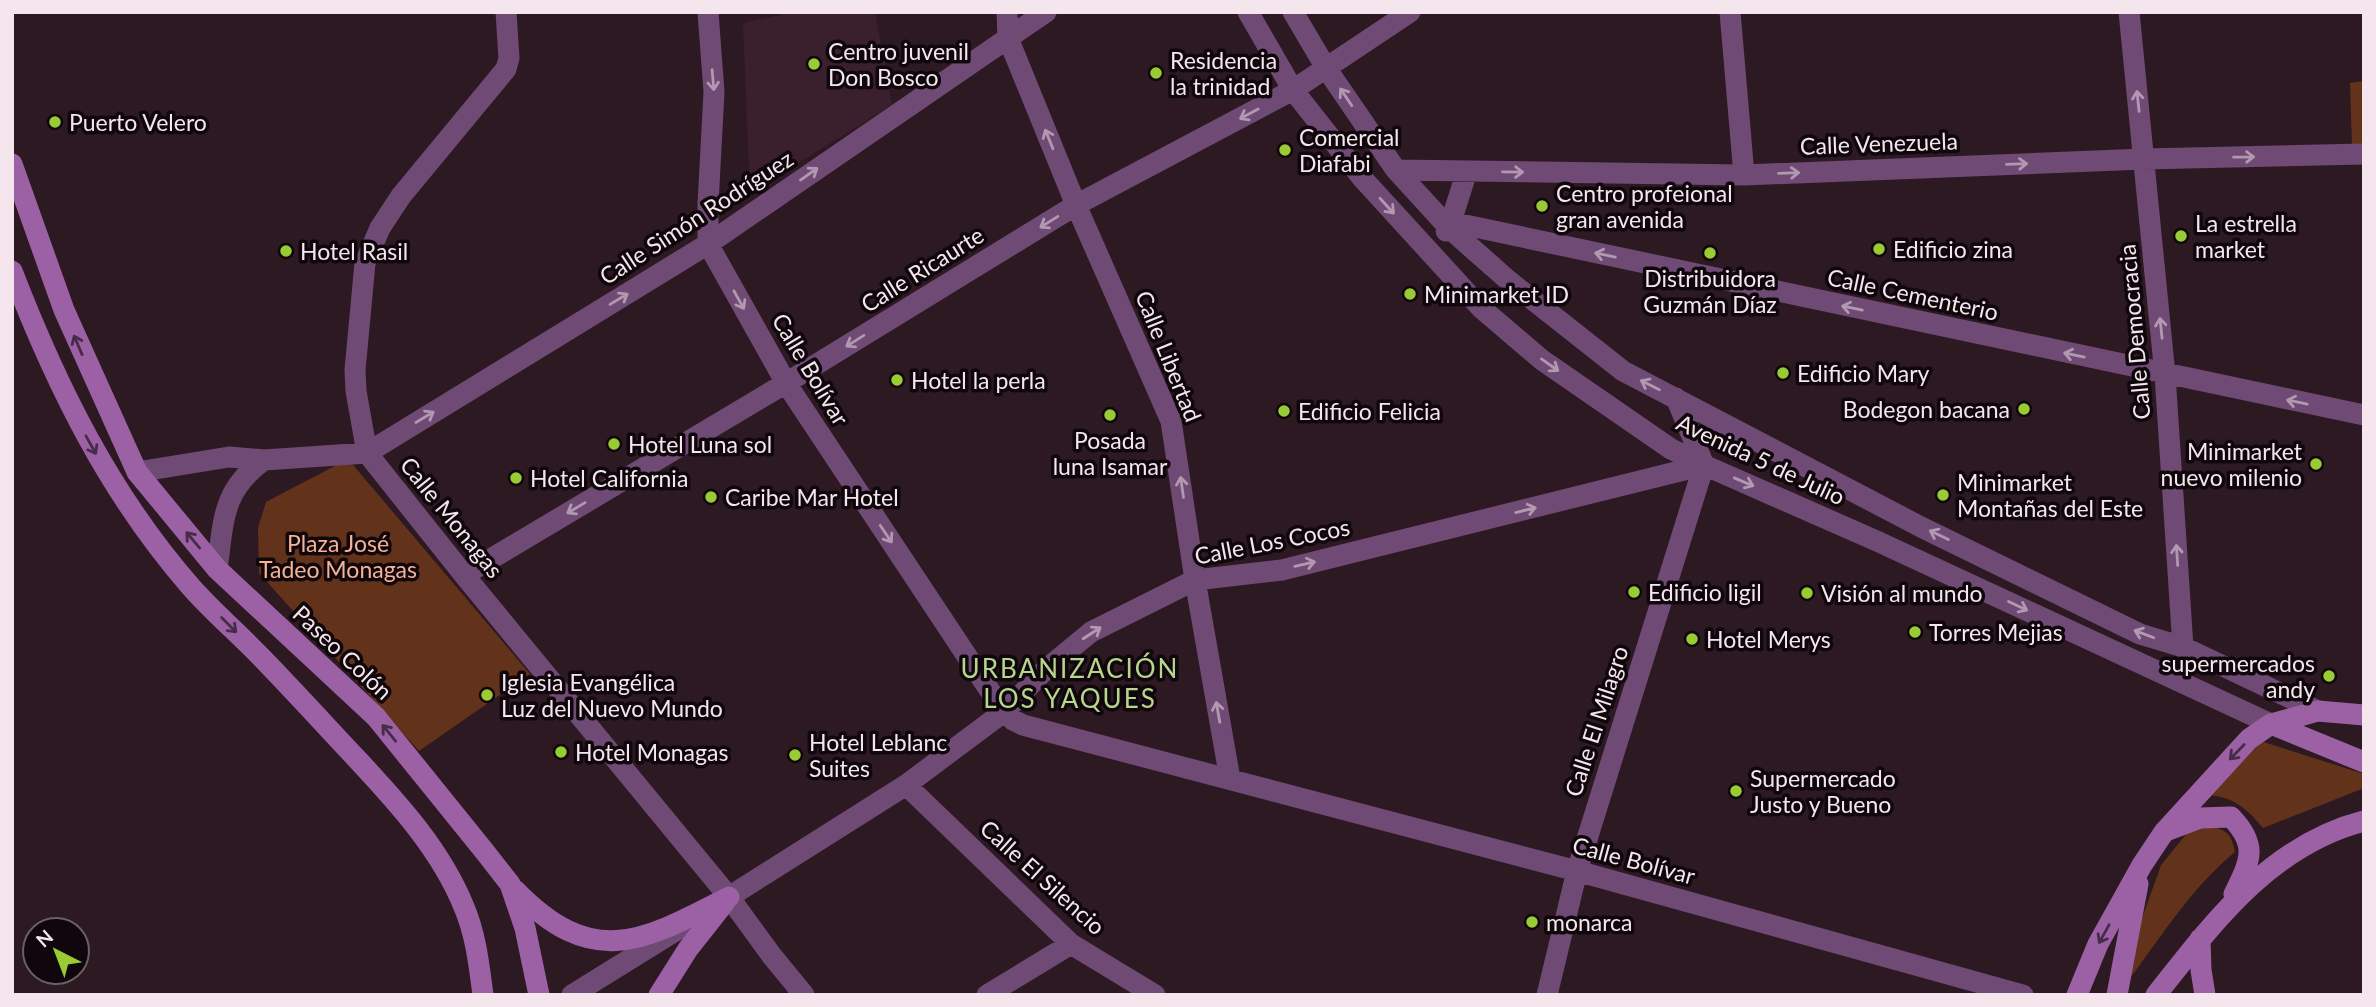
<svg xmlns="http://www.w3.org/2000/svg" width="2376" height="1007" font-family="Lato,sans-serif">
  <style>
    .built { fill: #3a202d }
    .green { fill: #63321b }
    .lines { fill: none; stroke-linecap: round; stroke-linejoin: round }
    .street { stroke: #6f4a75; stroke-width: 21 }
    .secondary { stroke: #9c61a5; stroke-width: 21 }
    .oneway { stroke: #b298b0 }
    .oneway2 { stroke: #472b49 }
    .poi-dot { fill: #99cb35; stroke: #0f070b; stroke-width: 2.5 }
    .labels { text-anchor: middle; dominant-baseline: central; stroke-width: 7; stroke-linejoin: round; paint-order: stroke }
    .poi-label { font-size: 23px; fill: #f4e6ec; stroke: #0f070b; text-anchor: start }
    .street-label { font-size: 23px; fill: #f4e6ec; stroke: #0f070b }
    .park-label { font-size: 23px; fill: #f5b295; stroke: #0f070b }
    .quarter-label { font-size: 26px; letter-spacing: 2px; fill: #b7d58d; stroke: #0f070b }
  </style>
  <rect width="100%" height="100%" fill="#2d1922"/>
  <!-- built -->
  <path class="built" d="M794 12H875L892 105 750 193 743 23Z"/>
  <!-- green -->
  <path class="green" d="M2364 81V146H2352L2350 83Z
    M348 459 530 674 419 751 259 573 258 528 266 502Z
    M2254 739 2364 774V788L2263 828C2247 809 2234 797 2208 795Z
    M2205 825C2224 830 2231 830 2235 852 2192 887 2161 937 2128 981L2133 944 2161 865 2188 832Z"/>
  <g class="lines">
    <!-- street -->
    <path class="street" d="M506 12 509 58 506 69 401 196 380 228 365 263 355 370 356 391 367 453 464 575 729 897 772 956 804 995
      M708 12 714 92 708 204V244L786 383 998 703 1013 720 1023 725 1577 871 2023 995
      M1007 12 1008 38 1076 205 1171 421 1195 580 1230 779
      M1248 12 1293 90 1363 179 1481 308 1542 360 1671 449 1704 465 1879 542 2271 724
      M1293 12 1326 68 1396 170 1449 228 1509 281 1623 371 1921 527 2140 634 2183 647 2318 711
      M1730 12 1744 175
      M2129 12 2165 375 2183 647
      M1396 170 1744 175 2144 159 2364 154
      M1451 222 2364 415
      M1446 231 1449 228 1467 171
      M1676 398 1704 465
      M137 472 229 457 264 460 367 453 708 244 1046 12
      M217 569C224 521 221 491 264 460
      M464 575 786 383 1076 205 1293 90 1410 12
      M906 785 1071 944 1155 995
      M713 907 906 785 1005 711 1045 670 1091 632 1195 580 1282 570 1704 465
      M572 995 680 928
      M987 995 1071 944
      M1547 995 1577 871 1704 465"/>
    <!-- secondary -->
    <path class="secondary" d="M12 164 64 310 137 472 217 569 376 717 485 852 510 884 525 928 539 995
      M12 271C57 387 109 493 191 587 213 612 239 634 262 658 294 691 325 725 356 758 398 803 441 850 464 907 476 935 479 965 483 995
      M2271 724 2364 762
      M2166 831 2200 818 2231 817C2259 846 2250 861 2234 894
      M515 890C593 970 642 942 729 897
      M2200 939 2201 970 2205 995
      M659 995 688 949 725 902
      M2077 995 2098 944 2142 865 2164 832 2249 739 2271 724 2318 711 2364 715
      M2117 995 2138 884
      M2156 995C2213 923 2270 845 2364 821"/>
  </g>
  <!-- one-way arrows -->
  <defs><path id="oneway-shaft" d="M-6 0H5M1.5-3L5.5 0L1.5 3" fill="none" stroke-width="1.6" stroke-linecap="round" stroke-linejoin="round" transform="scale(1.75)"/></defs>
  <g class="oneway">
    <use href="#oneway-shaft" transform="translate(713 80) rotate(85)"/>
    <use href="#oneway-shaft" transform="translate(1346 97) rotate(-124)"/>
    <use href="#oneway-shaft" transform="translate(2138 101) rotate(-96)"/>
    <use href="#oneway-shaft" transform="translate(1249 114) rotate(152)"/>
    <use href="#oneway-shaft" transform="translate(1049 139) rotate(-112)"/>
    <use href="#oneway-shaft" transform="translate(2244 157) rotate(-1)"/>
    <use href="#oneway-shaft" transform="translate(2017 164) rotate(-2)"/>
    <use href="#oneway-shaft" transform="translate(1513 172) rotate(1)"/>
    <use href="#oneway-shaft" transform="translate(1789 173) rotate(-2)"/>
    <use href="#oneway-shaft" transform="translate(809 174) rotate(-35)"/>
    <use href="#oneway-shaft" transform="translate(1387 206) rotate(48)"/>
    <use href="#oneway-shaft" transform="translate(1049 222) rotate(148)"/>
    <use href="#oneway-shaft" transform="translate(1605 255) rotate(-168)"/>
    <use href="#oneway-shaft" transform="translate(619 299) rotate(-31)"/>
    <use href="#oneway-shaft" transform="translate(739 300) rotate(61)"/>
    <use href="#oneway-shaft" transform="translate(1852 308) rotate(-168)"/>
    <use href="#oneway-shaft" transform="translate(2161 328) rotate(-96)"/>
    <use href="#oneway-shaft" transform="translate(855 341) rotate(148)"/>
    <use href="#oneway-shaft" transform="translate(2074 355) rotate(-168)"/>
    <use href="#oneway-shaft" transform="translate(1550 365) rotate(35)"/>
    <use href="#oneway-shaft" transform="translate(1650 385) rotate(-153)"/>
    <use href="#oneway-shaft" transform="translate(2297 402) rotate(-168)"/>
    <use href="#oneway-shaft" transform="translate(425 417) rotate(-31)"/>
    <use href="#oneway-shaft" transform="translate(1744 482) rotate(23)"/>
    <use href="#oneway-shaft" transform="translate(1182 487) rotate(-98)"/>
    <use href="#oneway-shaft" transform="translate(576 508) rotate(149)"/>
    <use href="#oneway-shaft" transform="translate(1526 510) rotate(-14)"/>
    <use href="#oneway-shaft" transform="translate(886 534) rotate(56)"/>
    <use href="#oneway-shaft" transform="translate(1939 535) rotate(-154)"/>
    <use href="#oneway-shaft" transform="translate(2177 555) rotate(-94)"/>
    <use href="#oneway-shaft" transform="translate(1305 564) rotate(-13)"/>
    <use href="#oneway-shaft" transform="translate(2018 606) rotate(25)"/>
    <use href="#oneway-shaft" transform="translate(1092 633) rotate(-33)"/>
    <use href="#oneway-shaft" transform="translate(2144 634) rotate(-159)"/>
    <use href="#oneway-shaft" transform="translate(1218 712) rotate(-100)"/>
  </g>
  <g class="oneway2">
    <use href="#oneway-shaft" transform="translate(78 345) rotate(-113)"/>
    <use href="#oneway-shaft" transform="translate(91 445) rotate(61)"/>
    <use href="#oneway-shaft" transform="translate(193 540) rotate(-130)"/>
    <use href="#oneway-shaft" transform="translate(229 625) rotate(45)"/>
    <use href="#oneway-shaft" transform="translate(389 733) rotate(-129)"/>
    <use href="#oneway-shaft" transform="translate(2237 752) rotate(134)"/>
    <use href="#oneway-shaft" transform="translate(2104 934) rotate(119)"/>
  </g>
  <!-- markers -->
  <g class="poi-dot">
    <circle cx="814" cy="64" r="7"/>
    <circle cx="1156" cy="73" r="7"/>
    <circle cx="55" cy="122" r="7"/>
    <circle cx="1285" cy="150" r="7"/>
    <circle cx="1542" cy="206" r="7"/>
    <circle cx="2181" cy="236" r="7"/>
    <circle cx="1879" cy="249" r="7"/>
    <circle cx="286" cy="251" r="7"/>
    <circle cx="1710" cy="253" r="7"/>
    <circle cx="1410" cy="294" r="7"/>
    <circle cx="1783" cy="373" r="7"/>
    <circle cx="897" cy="380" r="7"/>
    <circle cx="2024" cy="409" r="7"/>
    <circle cx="1284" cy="411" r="7"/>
    <circle cx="1110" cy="415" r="7"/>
    <circle cx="614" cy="444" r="7"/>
    <circle cx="2316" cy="464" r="7"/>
    <circle cx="516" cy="478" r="7"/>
    <circle cx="1943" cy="495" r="7"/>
    <circle cx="711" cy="497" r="7"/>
    <circle cx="1634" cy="592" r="7"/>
    <circle cx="1807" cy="593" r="7"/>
    <circle cx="1915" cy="632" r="7"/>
    <circle cx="1692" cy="639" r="7"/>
    <circle cx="2329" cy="676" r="7"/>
    <circle cx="487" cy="695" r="7"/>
    <circle cx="561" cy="752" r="7"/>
    <circle cx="795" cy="755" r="7"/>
    <circle cx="1736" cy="791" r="7"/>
    <circle cx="1532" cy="922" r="7"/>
  </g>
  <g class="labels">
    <!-- poi labels -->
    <g class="poi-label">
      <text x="828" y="51">Centro juvenil<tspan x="828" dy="26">Don Bosco</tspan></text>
      <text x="1170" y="60">Residencia<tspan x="1170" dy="26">la trinidad</tspan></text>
      <text x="69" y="122">Puerto Velero</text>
      <text x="1299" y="137">Comercial<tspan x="1299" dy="26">Diafabi</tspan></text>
      <text x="1556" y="193">Centro profeional<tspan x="1556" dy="26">gran avenida</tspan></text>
      <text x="2195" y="223">La estrella<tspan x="2195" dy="26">market</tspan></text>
      <text x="1893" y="249">Edificio zina</text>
      <text x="300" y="251">Hotel Rasil</text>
      <text x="1710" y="278" text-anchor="middle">Distribuidora<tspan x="1710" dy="26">Guzmán Díaz</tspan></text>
      <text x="1424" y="294">Minimarket ID</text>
      <text x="1797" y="373">Edificio Mary</text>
      <text x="911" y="380">Hotel la perla</text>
      <text x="2010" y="409" text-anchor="end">Bodegon bacana</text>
      <text x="1298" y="411">Edificio Felicia</text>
      <text x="1110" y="440" text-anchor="middle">Posada<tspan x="1110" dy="26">luna Isamar</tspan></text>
      <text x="628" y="444">Hotel Luna sol</text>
      <text x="2302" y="451" text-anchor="end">Minimarket<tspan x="2302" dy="26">nuevo milenio</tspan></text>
      <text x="530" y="478">Hotel California</text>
      <text x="1957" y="482">Minimarket<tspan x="1957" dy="26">Montañas del Este</tspan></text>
      <text x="725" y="497">Caribe Mar Hotel</text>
      <text x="1648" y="592">Edificio ligil</text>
      <text x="1821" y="593">Visión al mundo</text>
      <text x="1929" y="632">Torres Mejias</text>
      <text x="1706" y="639">Hotel Merys</text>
      <text x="2315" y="663" text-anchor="end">supermercados<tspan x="2315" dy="26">andy</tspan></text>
      <text x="501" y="682">Iglesia Evangélica<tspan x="501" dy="26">Luz del Nuevo Mundo</tspan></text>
      <text x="809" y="742">Hotel Leblanc<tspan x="809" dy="26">Suites</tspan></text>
      <text x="575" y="752">Hotel Monagas</text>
      <text x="1750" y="778">Supermercado<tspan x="1750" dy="26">Justo y Bueno</tspan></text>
      <text x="1546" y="922">monarca</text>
    </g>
    <!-- street labels -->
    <g class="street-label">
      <text transform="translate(1879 143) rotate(-2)">Calle Venezuela</text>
      <text transform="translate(696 217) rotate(-33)">Calle Simón Rodríguez</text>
      <text transform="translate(922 269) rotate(-32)">Calle Ricaurte</text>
      <text transform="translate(1913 294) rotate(12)">Calle Cementerio</text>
      <text transform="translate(2134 332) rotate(-95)">Calle Democracia</text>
      <text transform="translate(1169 356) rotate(68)">Calle Libertad</text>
      <text transform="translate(811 369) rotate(59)">Calle Bolívar</text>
      <text transform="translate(1761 459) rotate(25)">Avenida 5 de Julio</text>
      <text transform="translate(452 517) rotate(51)">Calle Monagas</text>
      <text transform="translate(1272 541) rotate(-11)">Calle Los Cocos</text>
      <text transform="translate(343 652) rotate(43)">Paseo Colón</text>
      <text transform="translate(1596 721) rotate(-72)">Calle El Milagro</text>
      <text transform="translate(1634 860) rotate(15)">Calle Bolívar</text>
      <text transform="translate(1043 877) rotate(42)">Calle El Silencio</text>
    </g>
    <!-- park labels -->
    <g class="park-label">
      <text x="338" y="543">Plaza José<tspan x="338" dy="26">Tadeo Monagas</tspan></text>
    </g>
    <!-- quarter labels -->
    <g class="quarter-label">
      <text x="1070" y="668">URBANIZACIÓN<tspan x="1070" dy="30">LOS YAQUES</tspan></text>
    </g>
  </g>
  <!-- border -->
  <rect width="2376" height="1007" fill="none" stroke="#f4e6ec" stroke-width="28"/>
  <!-- north arrow -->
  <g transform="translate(56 951) rotate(318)"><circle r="33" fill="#0f070b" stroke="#6b6065" stroke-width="2"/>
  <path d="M0-5L12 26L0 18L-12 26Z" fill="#99cb35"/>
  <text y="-10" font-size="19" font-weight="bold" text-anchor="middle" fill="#f4e6ec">N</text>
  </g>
</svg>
